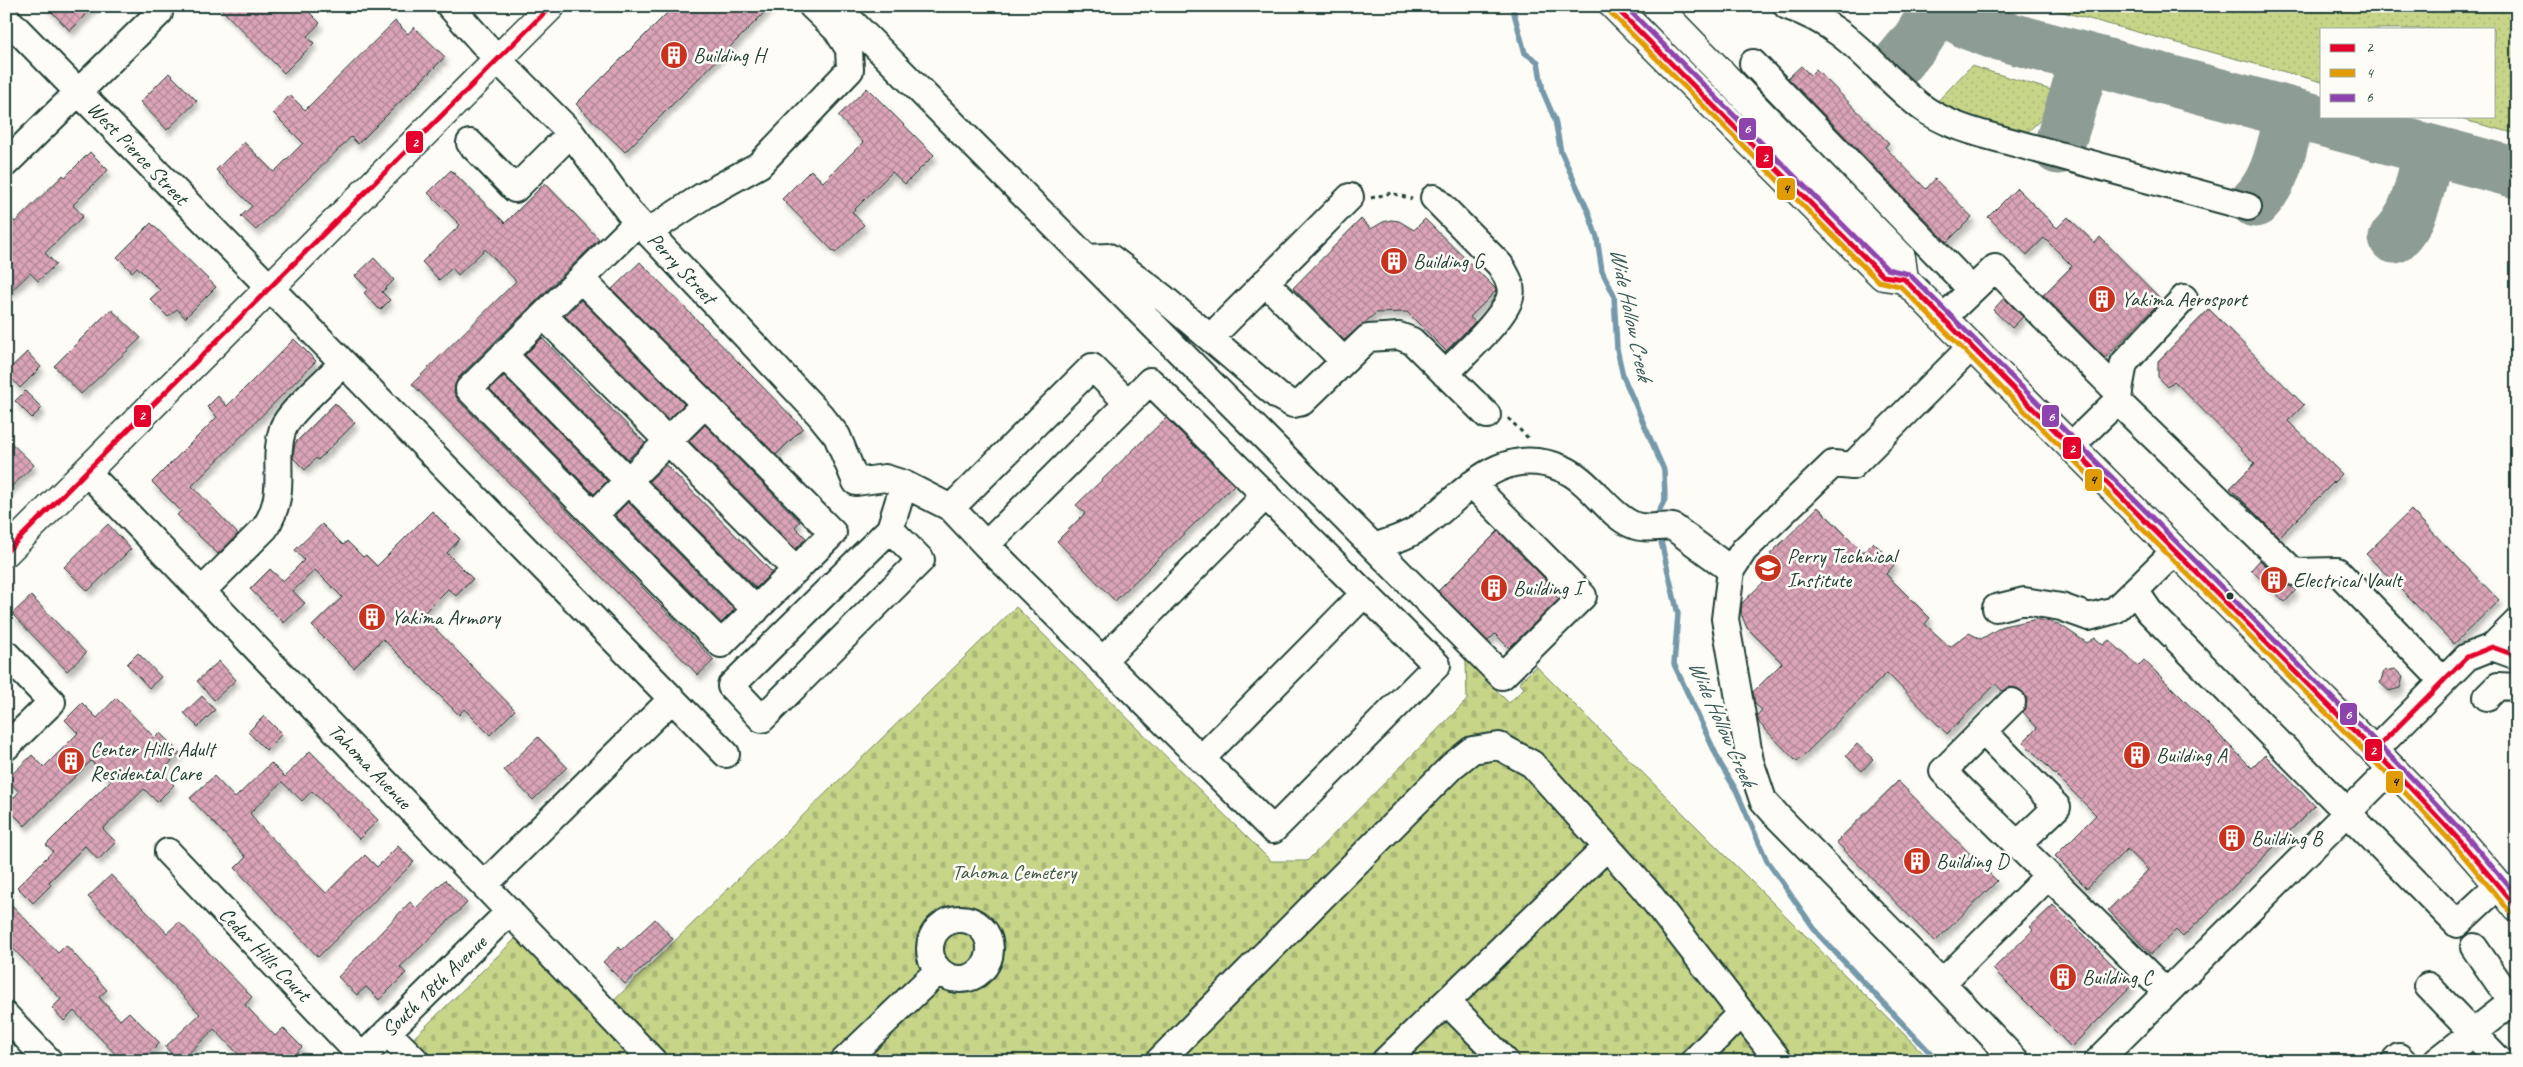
<svg xmlns="http://www.w3.org/2000/svg" width="2523" height="1067" font-family="Caveat,sans-serif">
  <style>
    .grass { fill: url(#grass-dots); stroke: #73895e }
    .cemetery { fill: url(#cemetery-stones); stroke: #73895e }
    .lines { fill: none; stroke-linecap: round; stroke-linejoin: round }
    .stream { stroke: #7599aa; stroke-width: 5.5 }
    .taxiway { stroke: #8e9c96; stroke-width: 51 }
    .building { fill: url(#building-cross-hatch); stroke: #1f3d34; filter: url(#shadow) }
    .minor-casing { stroke: #1f3d34; stroke-width: 30 }
    .major-casing { stroke: #1f3d34; stroke-width: 31 }
    .path { stroke: #1f3d34; stroke-width: 3; stroke-dasharray: 4 4; stroke-linecap: butt }
    .minor { stroke: #fdfcf7; stroke-width: 26 }
    .major { stroke: #fdfcf7; stroke-width: 28 }
    .bus-1-casing { stroke: #fdfcf7; stroke-width: 9 }
    .bus-2-casing { stroke: #fdfcf7; stroke-width: 9 }
    .bus-3-casing { stroke: #fdfcf7; stroke-width: 9 }
    .bus-1 { stroke: #e4002b; stroke-width: 5 }
    .bus-2 { stroke: #e19c05; stroke-width: 5 }
    .bus-3 { stroke: #8e44ad; stroke-width: 5 }
    .bus-dot { fill: #1f3d34; stroke: #fdfcf7; stroke-width: 2 }
    .labels { text-anchor: middle; dominant-baseline: central; stroke-width: 5; stroke-linejoin: round; paint-order: stroke }
    .poi-label { font-size: 21px; fill: #1f3d34; stroke: #fdfcf7; text-anchor: start }
    .street-label { font-size: 21px; fill: #1f3d34; stroke: #fdfcf7 }
    .park-label { font-size: 21px; fill: #415b45; stroke: #fdfcf7 }
    .water-label { font-size: 22px; font-style: italic; fill: #3c5c5b; stroke: #fdfcf7 }
    .line-badge { stroke: #fdfcf7; stroke-width: 2 }
    .badge-label { font-size: 14px; text-anchor: middle; font-weight: bold; fill: #fff }
    .pale-badge-label { font-size: 14px; text-anchor: middle; font-weight: bold; fill: #111 }
  </style>
  <defs>
    <pattern id="grass-dots" width="8" height="8" patternUnits="userSpaceOnUse" patternTransform="scale(1.25)"><rect width="8" height="8" fill="#c7d589"/><path d="M2 2h.1M6 6h.1" fill="none" stroke="#aab877" stroke-width="1.8" stroke-linecap="round"/></pattern>
    <pattern id="cemetery-stones" width="16" height="16" patternUnits="userSpaceOnUse" patternTransform="scale(1.25)"><rect width="16" height="16" fill="#c7d589"/><path d="M2 7V4a2 2 0 0 1 4 0v3zM10 15v-3a2 2 0 0 1 4 0v3z" fill="#aab877"/></pattern>
    <pattern id="building-cross-hatch" width="8" height="8" patternUnits="userSpaceOnUse" patternTransform="scale(1.25)"><rect width="8" height="8" fill="#dba4b8"/><path d="M0 0l8 8M0 8l8-8" fill="none" stroke="#b18796"/></pattern>
    <filter id="shadow"><feDropShadow dx="3" dy="5.5" stdDeviation="2.5" flood-color="#0004"/></filter>
  </defs>
  <rect width="100%" height="100%" fill="#fdfcf7"/>
  <filter id="ink" filterUnits="userSpaceOnUse"><feTurbulence type="fractalNoise" baseFrequency=".02" numOctaves="2"/><feDisplacementMap in="SourceGraphic" scale="10" xChannelSelector="R" yChannelSelector="G"/><feConvolveMatrix kernelMatrix="1 2 1 2 8 2 1 2 1" color-interpolation-filters="sRGB"/></filter>
  <g filter="url(#ink)">
    <!-- grass -->
    <path class="grass" d="M2041 6H2517V134L2449 116H2494V29H2322V82Z
      M1971 66 2051 90 2055 96 2053 109 2017 141 1933 106Z"/>
    <!-- cemetery -->
    <path class="cemetery" d="M1016 607 1271 861H1307L1467 700 1466 660 1509 703 1524 688 1519 683 1536 666 1931 1061H390L517 937 596 1018Z"/>
    <g class="lines">
      <!-- stream -->
      <path class="stream" d="M1512 6 1525 53 1538 62 1543 92 1555 120 1561 152 1588 211 1597 238 1602 271 1614 295 1617 349 1623 376 1664 470 1665 499 1655 519
        M1659 533 1678 614 1674 664 1721 765 1736 790 1767 861 1818 934 1938 1061"/>
      <!-- taxiway -->
      <path class="taxiway" d="M1938 6 1968 24 1992 33 2517 173
        M1893 69 1917 40 1938 7
        M2058 149 2086 59
        M2255 202C2278 178 2282 144 2291 113
        M2394 238C2417 217 2421 179 2429 150"/>
    </g>
    <!-- building -->
    <path class="building" d="M46 6H95L70 31Z
      M218 6H303L320 23 307 36 314 43 284 73Z
      M674 6H771L625 152 576 104Z
      M395 21 408 34 414 27 445 57 358 144 351 137 256 230 241 216 252 206 216 170 244 142 274 172 303 143 273 113 290 95 305 110Z
      M1801 66 1810 75 1816 69 1889 143 1885 147 1926 189 1935 179 1972 217 1947 242 1788 78Z
      M169 73 197 101 167 130 140 102Z
      M867 88 934 155 905 184 892 172 852 212 864 225 835 253 782 199 811 170 823 182 863 142 838 116Z
      M90 152 108 170 73 205 83 216 45 253 56 264 38 281 30 273 6 296V213L15 222 63 175 65 177Z
      M451 170 505 223 545 183 599 239 458 378 455 385 454 392 458 400 714 660 698 675 412 384 516 281 485 249 458 275 452 268 439 280 422 262 460 225 428 193Z
      M2017 188 2057 228 2068 217 2095 243 2100 237 2162 300 2105 358 2043 295 2072 266 2044 238 2027 255 1988 217Z
      M1361 219 1371 229 1383 222 1391 220 1399 221 1414 230 1425 219 1495 288 1496 291 1470 317 1475 322 1446 351 1407 312 1376 313 1344 340 1293 288Z
      M151 223 216 287 185 318 177 309 168 317 150 299 160 290 137 267 132 272 117 257Z
      M374 258 394 280 382 292 390 300 380 310 364 293 368 289 355 276Z
      M640 262 803 428 776 455 612 289Z
      M2004 298 2023 317 2012 328 1993 310Z
      M581 300 684 404 668 420 565 316Z
      M111 309 141 338 81 394 54 366Z
      M2209 309 2304 405 2288 421 2342 474 2279 537 2230 488 2255 463 2174 381 2168 387 2158 377V361Z
      M542 338 645 443 628 459 525 355Z
      M294 339 316 361 192 486 238 534 218 554 177 515 181 511 152 482 217 417 207 407 218 396 227 406Z
      M27 352 41 367 20 388 6 372Z
      M504 376 607 481 594 494 490 389Z
      M25 391 42 408 32 418 15 401Z
      M335 403 355 423 318 460 316 458 305 470 293 458 295 443Z
      M1166 418 1234 485 1115 601 1057 541 1085 513 1076 505Z
      M705 425 800 522 795 527 806 538 796 549 689 441Z
      M6 438 34 465 6 492Z
      M666 465 772 572 756 588 649 481Z
      M628 502 734 610 721 623 615 515Z
      M1818 507 1863 552 1873 542 1895 564 1886 574 1930 618 1925 624 1950 647 1969 633 1981 639 2003 626 2037 619 2059 624 2087 643 2095 638 2103 645 2109 640 2138 666 2144 660 2252 768 2265 755 2315 806 2183 937 2176 930 2151 954 2108 910 2148 870 2127 849 2087 888 2055 856 2096 815 2023 742 2037 728 2023 712 2026 706 2027 699 2023 692 2016 688 2009 687 2002 691 1996 684 1947 734 1887 673 1797 762 1759 723 1757 715 1762 710 1755 704 1753 692 1782 663 1747 628 1741 614 1742 603 1781 565 1770 554Z
      M2411 510 2499 600 2454 644 2366 554Z
      M432 511 460 539 447 553 473 579 456 596 448 589 422 615 515 710 490 735 464 709 459 715 383 639 354 668 312 626 342 597 315 570 293 591 305 603 284 623 250 589 270 569 283 581 304 560 295 550 322 524 343 545 347 541 363 557 366 555 377 566Z
      M108 524 131 549 88 591 64 567Z
      M1498 531 1547 581 1544 585 1559 599 1509 648 1495 634 1488 641 1438 591Z
      M2260 560 2284 583 2296 590 2285 602 2251 570Z
      M31 596 86 653 67 671 12 614Z
      M138 653 161 677 149 688 127 664Z
      M219 661 236 680 214 700 197 681Z
      M2395 669 2403 677 2400 688 2389 691 2380 683 2384 671Z
      M202 696 215 710 198 727 184 713Z
      M116 698 155 738 160 733 180 753 161 772 174 785 157 802 144 789 103 829 116 842 98 860 85 846 49 882 51 885 33 903 17 887 53 851 46 845 111 780 91 761 25 826 6 807V805L19 792 7 779 32 755 44 767 78 733 65 720 82 703 97 718Z
      M264 716 282 734 266 750 248 732Z
      M538 737 567 767 533 800 504 770Z
      M1857 744 1873 759 1862 771 1846 756Z
      M310 751 378 820 359 839 312 791 302 801 282 782 250 813 257 823 326 893 365 855 377 867 398 846 414 862 318 957 235 868 246 857 190 798 214 776 235 798 271 763 285 777Z
      M1898 781 1997 881 1935 942 1836 842Z
      M111 875 167 933 179 922 252 997 245 1005 275 1036 283 1028 302 1047 289 1061H245L214 1029 181 1061H178L165 1047 200 1014 88 897Z
      M445 880 467 903 400 967 406 973 379 1000 366 987 357 995 338 977 410 902 416 908Z
      M6 899 58 953 66 945 84 965 107 990 99 997 120 1020 129 1012 160 1043 142 1061H122L74 1011 64 1021 52 1008 61 999 6 941Z
      M2053 905 2133 985 2071 1047 1993 969 2033 930 2030 927Z
      M655 919 673 939 625 984 603 962 619 947 622 950Z"/>
    <g class="lines">
      <!-- minor casing -->
      <g class="minor-casing">
        <path id="minor" d="M450 6 498 60 571 133 629 212 820 415 837 436 856 482 885 478 904 484 951 508 1092 367 1128 403 986 545 951 508
          M836 6 1502 676 1583 596 1472 484
          M1787 6C1847 26 1869 63 1914 101 1933 118 1957 127 1982 134L2248 207
          M6 18 726 754
          M1753 63 1972 290
          M470 143 515 189 571 133
          M6 163 159 13
          M1434 198 1500 265C1506 275 1513 285 1510 297 1504 319 1462 356 1445 374
          M648 232 703 196 759 165 850 70 849 49 837 30 812 6
          M1086 258 1109 257 1162 297 1278 396 1293 404 1302 402 1368 338 1399 336 1412 341 1487 415
          M581 279 833 533 721 644 469 389 638 222
          M1265 282 1344 361
          M2184 298 2124 363 2117 401 2294 572 2337 571 2443 681
          M544 316 796 570
          M1943 318 1995 268 2119 393
          M1210 338 1350 197
          M1972 346 1852 466 1833 464 1744 550 1731 570 1725 619 1750 761 1763 800 1779 818 1942 983 2048 876
          M504 355 756 610
          M2071 446 2117 401
          M87 472 653 1061
          M594 515 705 404
          M890 529 921 560 762 719 731 686 890 529 904 484
          M986 545 1273 830 1437 665 1150 381 1128 403
          M1374 547C1388 542 1403 538 1416 530 1462 499 1496 442 1561 468 1590 479 1610 518 1636 526 1649 530 1661 525 1673 527L1731 570
          M202 591 265 528C289 490 271 464 283 428 289 412 330 377 343 363
          M2136 592 2149 611 2457 924 2499 885
          M1996 608 2024 601 2061 607 2089 617 2115 610 2175 551
          M2492 647 2517 622
          M6 654 52 702 6 747
          M1102 661 1266 495
          M2487 697 2498 686 2517 687
          M2012 702 1943 771 2166 992
          M1983 731 2057 807 2017 845
          M2374 751 2467 657 2492 647 2517 656
          M1201 759 1365 593
          M168 852 362 1057
          M484 885 672 699
          M930 949a30 30 0 1 1 60 0a30 30 0 1 1-60 0Z
          M2474 947 2512 1002
          M1942 983 2016 1061
          M2428 986 2500 1061
          M1447 1002 1505 1061
          M6 1016 49 1061
          M387 1032 416 1061
          M358 1061 510 911
          M844 1061 938 971
          M1159 1061 1452 766 1472 750 1499 746 1532 764 1645 889 1779 1061
          M1385 1061 1607 847
          M1694 1061 1741 1013
          M2098 1061 2391 769
          M2395 1061 2399 1057 2403 1061
          M2437 1061 2517 998"/>
      </g>
      <!-- major casing -->
      <g class="major-casing">
        <path id="major" d="M1614 6 1883 276 1904 279C2030 405 2156 531 2281 657 2361 738 2446 818 2517 908
          M1656 6 1901 257 1904 279
          M6 552 551 6"/>
      </g>
      <!-- path -->
      <path class="path" d="M1371 198 1391 193 1412 199
        M1508 418 1530 440"/>
      <!-- minor -->
      <use href="#minor" class="minor"/>
      <!-- major -->
      <use href="#major" class="major"/>
      <!-- bus-1 casing -->
      <g class="bus-1-casing">
        <path id="bus-1" d="M1614 6 1883 276 1904 279 2402 779 2461 842 2517 908
          M6 552 551 6
          M2374 751 2467 657 2492 647 2517 656"/>
      </g>
      <!-- bus-2 casing -->
      <g class="bus-2-casing">
        <path id="bus-2" d="M1609 11 1878 281 1900 286 2397 784 2456 847 2511 913"/>
      </g>
      <!-- bus-3 casing -->
      <g class="bus-3-casing">
        <path id="bus-3" d="M1625 6 1887 269 1909 274 2408 774 2467 837 2517 896"/>
      </g>
      <!-- bus-1 -->
      <use href="#bus-1" class="bus-1"/>
      <!-- bus-2 -->
      <use href="#bus-2" class="bus-2"/>
      <!-- bus-3 -->
      <use href="#bus-3" class="bus-3"/>
    </g>
  </g>
  <!-- icons -->
  <defs>
    <g id="building-disc" transform="scale(1.4375)"><circle r="9.5" fill="#c8321e" stroke="#fdfcf7"/><path d="M-4-6H4V6H1V3H-1V6H-4ZM-2.5-4.3h1.7v1.8h-1.7ZM.8-4.3h1.7v1.8H.8ZM-2.5-1h1.7V.8h-1.7ZM.8-1h1.7V.8H.8Z" fill="#fff"/></g>
    <g id="university-disc" transform="scale(1.4375)"><circle r="9.5" fill="#c8321e" stroke="#fdfcf7"/><path d="M0-5L7-2L0 1L-7-2ZM-4 1L0 2.5L4 1V4Q0 6-4 4Z" fill="#fff"/></g>
  </defs>
  <g fill-rule="evenodd">
    <use href="#building-disc" x="674" y="55"/>
    <use href="#building-disc" x="1394" y="261"/>
    <use href="#building-disc" x="2102" y="299"/>
    <use href="#university-disc" x="1768" y="568"/>
    <use href="#building-disc" x="2274" y="580"/>
    <use href="#building-disc" x="1494" y="588"/>
    <use href="#building-disc" x="372" y="617"/>
    <use href="#building-disc" x="2137" y="755"/>
    <use href="#building-disc" x="71" y="761"/>
    <use href="#building-disc" x="2232" y="838"/>
    <use href="#building-disc" x="1917" y="861"/>
    <use href="#building-disc" x="2063" y="977"/>
  </g>
  <!-- markers -->
  <circle class="bus-dot" cx="2230" cy="596" r="4.5"/>
  <g class="labels">
    <!-- poi labels -->
    <g class="poi-label">
      <text x="693" y="55">Building H</text>
      <text x="1413" y="261">Building G</text>
      <text x="2121" y="299">Yakima Aerosport</text>
      <text x="1787" y="556">Perry Technical<tspan x="1787" dy="24">Institute</tspan></text>
      <text x="2293" y="580">Electrical Vault</text>
      <text x="1513" y="588">Building I</text>
      <text x="391" y="617">Yakima Armory</text>
      <text x="90" y="749">Center Hills Adult<tspan x="90" dy="24">Residental Care</tspan></text>
      <text x="2156" y="755">Building A</text>
      <text x="2251" y="838">Building B</text>
      <text x="1936" y="861">Building D</text>
      <text x="2082" y="977">Building C</text>
    </g>
    <!-- street labels -->
    <g class="street-label">
      <text transform="translate(138 153) rotate(46)">West Pierce Street</text>
      <text transform="translate(682 268) rotate(47)">Perry Street</text>
      <text transform="translate(370 766) rotate(46)">Tahoma Avenue</text>
      <text transform="translate(265 954) rotate(46)">Cedar Hills Court</text>
      <text transform="translate(434 986) rotate(-44)">South 18th Avenue</text>
    </g>
    <!-- park labels -->
    <g class="park-label">
      <text x="1014" y="872">Tahoma Cemetery</text>
    </g>
    <!-- water labels -->
    <g class="water-label">
      <text transform="translate(1631 314) rotate(78)">Wide Hollow Creek</text>
      <text transform="translate(1722 723) rotate(66)">Wide Hollow Creek</text>
    </g>
  </g>
  <g class="line-badge">
    <rect x="1738" y="117" width="19" height="24" rx="5" fill="#8e44ad"/>
    <rect x="405" y="130" width="19" height="24" rx="5" fill="#e4002b"/>
    <rect x="1755" y="145" width="19" height="24" rx="5" fill="#e4002b"/>
    <rect x="1776" y="177" width="20" height="24" rx="5" fill="#e19c05"/>
    <rect x="133" y="404" width="19" height="24" rx="5" fill="#e4002b"/>
    <rect x="2041" y="404" width="19" height="24" rx="5" fill="#8e44ad"/>
    <rect x="2062" y="436" width="20" height="24" rx="5" fill="#e4002b"/>
    <rect x="2084" y="468" width="19" height="24" rx="5" fill="#e19c05"/>
    <rect x="2339" y="702" width="19" height="24" rx="5" fill="#8e44ad"/>
    <rect x="2364" y="738" width="19" height="24" rx="5" fill="#e4002b"/>
    <rect x="2385" y="770" width="19" height="24" rx="5" fill="#e19c05"/>
  </g>
  <g class="badge-label">
    <text x="1747" y="133">6</text>
    <text x="415" y="147">2</text>
    <text x="1765" y="162">2</text>
    <text x="142" y="420">2</text>
    <text x="2051" y="421">6</text>
    <text x="2072" y="453">2</text>
    <text x="2348" y="719">6</text>
    <text x="2373" y="755">2</text>
  </g>
  <g class="pale-badge-label">
    <text x="1786" y="193">4</text>
    <text x="2093" y="484">4</text>
    <text x="2395" y="786">4</text>
  </g>
  <!-- margin -->
  <rect width="2523" height="1067" fill="none" stroke="#fdfcf7" stroke-width="25"/>
  <rect x="12" y="12" width="2498" height="1042" fill="none" stroke="#1f3d34" stroke-width="2" filter="url(#ink)"/>
  <!-- legend -->
  <rect x="2320" y="28" width="175" height="90" fill="#fdfcf7" stroke="#a4b0a9"/>
  <rect x="2330" y="44" width="25" height="8" fill="#e4002b" stroke="#a4b0a9"/>
  <text x="2366" y="52" font-size="15" fill="#1f3d34">2</text>
  <rect x="2330" y="69" width="25" height="8" fill="#e19c05" stroke="#a4b0a9"/>
  <text x="2366" y="78" font-size="15" fill="#1f3d34">4</text>
  <rect x="2330" y="94" width="25" height="8" fill="#8e44ad" stroke="#a4b0a9"/>
  <text x="2366" y="102" font-size="15" fill="#1f3d34">6</text>
</svg>
